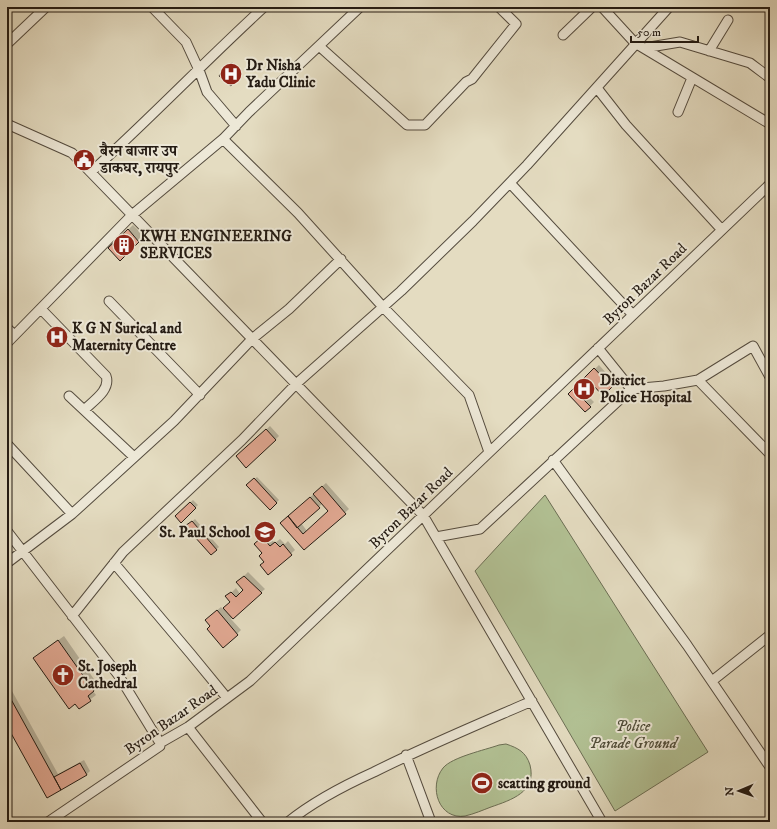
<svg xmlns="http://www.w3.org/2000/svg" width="777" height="829" font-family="'IM FELL DW Pica','Noto Serif Devanagari',serif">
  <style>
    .green { fill: #b2c194; stroke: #6b6e54 }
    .shadow { fill: #0003; fill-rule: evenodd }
    .building { fill: #e1a892; stroke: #241b13 }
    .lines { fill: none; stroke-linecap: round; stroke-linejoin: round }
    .minor-casing { stroke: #544b3e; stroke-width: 11 }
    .minor { stroke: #ede8d7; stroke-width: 9 }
    .labels { text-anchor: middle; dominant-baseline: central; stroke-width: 4; stroke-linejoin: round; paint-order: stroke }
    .poi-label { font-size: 15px; font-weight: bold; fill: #241b13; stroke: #ede8d7; text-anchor: start }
    .street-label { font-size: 15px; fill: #241b13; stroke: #ede8d7 }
    .park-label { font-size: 15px; font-style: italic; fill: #4f4d3a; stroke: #ede8d7 }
  </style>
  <rect width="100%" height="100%" fill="#e4dcc1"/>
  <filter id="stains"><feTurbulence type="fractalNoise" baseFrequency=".005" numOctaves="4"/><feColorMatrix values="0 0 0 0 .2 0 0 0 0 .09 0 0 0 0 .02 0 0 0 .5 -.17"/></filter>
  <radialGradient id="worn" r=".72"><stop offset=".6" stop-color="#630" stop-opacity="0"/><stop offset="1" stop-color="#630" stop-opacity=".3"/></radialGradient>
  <!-- green -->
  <path class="green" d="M545 495 708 752 615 811 475 571Z
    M506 744C518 748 526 752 530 765 537 792 511 800 491 807 483 810 474 814 465 816 439 820 428 787 443 768 452 757 485 750 499 745Z"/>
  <!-- shadow -->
  <path class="shadow" d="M232 62 242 71 233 82 229 64Z
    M133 225 144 236 120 259 115 242Z
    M599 365 615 383 603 394 594 385 585 393 594 402 585 411 569 394Z
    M270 426 279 436 275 440 241 453Z
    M257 477 279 500 270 509 248 485Z
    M326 483 349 509 304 549 286 519ZM323 503 330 511 307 531 301 523Z
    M193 500 198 505 181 521 176 516Z
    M195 519 219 547 211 554 187 526Z
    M266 534 275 543 280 539 285 544 288 541 295 550 269 574 259 540Z
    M248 572 265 589 231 619 241 630 237 634 212 626 210 616 221 607 223 609 231 602V593L236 588 240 594 244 590 241 579Z
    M64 636 98 685 93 691 96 695 79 708 34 658Z
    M7 682 58 774 84 760 90 771 86 775 47 797 7 724Z"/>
  <!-- building -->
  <path class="building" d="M229 63 241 74 231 86 219 76Z
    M128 229 139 242 120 261 108 248Z
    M56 327 67 340 57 348 46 336Z
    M594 368 612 387 603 396 594 386 582 398 591 407 585 412 568 394Z
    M266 429 276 440 246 468 236 456Z
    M254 478 277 503 270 510 246 485Z
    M322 486 346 514 304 550 280 523 288 516 303 534 328 511 313 494Z
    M310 497 320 508 297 528 288 516Z
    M190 502 196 508 181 523 175 516Z
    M192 521 217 550 211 555 185 526Z
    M262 537 270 546 275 542 280 547 283 544 292 555 268 575 260 565 264 562 259 556 262 553 254 544Z
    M244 576 262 593 233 619 223 608 230 602 225 596 231 592 236 597 243 590 236 582Z
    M217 610 238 635 223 648 207 629 210 626 205 620Z
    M58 640 94 691 88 696 91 701 79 709 75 704 69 709 33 658Z
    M7 692 61 790 47 798 7 726Z
    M80 763 87 775 61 790 54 777Z"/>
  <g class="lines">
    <!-- minor casing -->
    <g class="minor-casing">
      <path id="minor" d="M152 7 186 42 199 70 207 92 236 126
        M602 7 635 43 770 124
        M563 35 592 7
        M7 44 46 7
        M319 46 407 125H425L466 82 472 79 516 24 499 7
        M644 48 680 42 750 63 770 78
        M709 51 728 20
        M597 88 626 125 722 230
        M678 112 692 78
        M7 124 72 153 423 515 602 822
        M223 139 298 213 383 307 469 395 489 452
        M91 172C150 119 205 61 264 7
        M510 183 633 315
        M109 301 200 395
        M41 309 106 376C111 390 93 401 84 410
        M7 328 14 335
        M7 343 132 215 223 139 249 112 360 7
        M598 348 631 389
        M770 377 753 346 698 380 770 454
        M69 396 134 457
        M7 444 72 514
        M553 460 687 645 770 767
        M7 531 119 676 160 743
        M436 537 480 529 631 389 664 386 698 380
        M7 563 72 514 174 421 252 339 289 309 341 259
        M114 563 190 653 227 698
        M72 616 123 552 242 440 296 384 401 291 473 221 527 165 669 7
        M712 681 770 635
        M188 727 262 822
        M406 755 431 822
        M48 822 160 746V743L188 727 250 681 770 184
        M288 822C314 801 343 786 374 772 426 746 479 724 532 701"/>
    </g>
    <!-- minor -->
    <use href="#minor" class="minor"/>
  </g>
  <!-- icons -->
  <defs>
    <g id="hospital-disc" transform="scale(1.15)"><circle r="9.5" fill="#8f2418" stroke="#ede8d7"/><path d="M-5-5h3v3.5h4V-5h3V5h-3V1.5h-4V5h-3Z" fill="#fff"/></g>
    <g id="civic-disc" transform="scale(1.15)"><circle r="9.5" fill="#8f2418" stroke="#ede8d7"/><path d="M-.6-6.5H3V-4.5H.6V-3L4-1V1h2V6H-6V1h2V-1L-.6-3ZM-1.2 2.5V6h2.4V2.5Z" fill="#fff"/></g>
    <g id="building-disc" transform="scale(1.15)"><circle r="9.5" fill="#8f2418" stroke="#ede8d7"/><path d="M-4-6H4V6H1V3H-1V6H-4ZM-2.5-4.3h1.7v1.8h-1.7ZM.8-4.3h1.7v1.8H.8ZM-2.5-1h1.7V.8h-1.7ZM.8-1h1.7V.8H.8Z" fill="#fff"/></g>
    <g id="school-disc" transform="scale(1.15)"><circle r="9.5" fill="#8f2418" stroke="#ede8d7"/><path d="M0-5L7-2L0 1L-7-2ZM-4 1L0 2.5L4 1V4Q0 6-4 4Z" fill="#fff"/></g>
    <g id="church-disc" transform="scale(1.15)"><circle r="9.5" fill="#8f2418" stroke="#ede8d7"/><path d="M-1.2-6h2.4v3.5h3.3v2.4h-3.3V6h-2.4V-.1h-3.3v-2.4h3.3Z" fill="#fff"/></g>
    <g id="stadium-disc" transform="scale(1.15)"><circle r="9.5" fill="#8f2418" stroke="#ede8d7"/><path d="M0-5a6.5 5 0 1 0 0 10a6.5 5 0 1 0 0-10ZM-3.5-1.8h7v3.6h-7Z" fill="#fff"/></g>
  </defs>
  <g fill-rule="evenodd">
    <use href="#hospital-disc" x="231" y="74"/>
    <use href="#civic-disc" x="84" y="160"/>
    <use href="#building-disc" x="124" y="245"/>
    <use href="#hospital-disc" x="57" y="337"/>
    <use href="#hospital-disc" x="584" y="389"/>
    <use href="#school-disc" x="265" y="532"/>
    <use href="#church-disc" x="63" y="675"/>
    <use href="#stadium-disc" x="482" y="783"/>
  </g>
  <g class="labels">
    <!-- poi labels -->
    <g class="poi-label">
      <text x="246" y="65">Dr Nisha<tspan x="246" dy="17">Yadu Clinic</tspan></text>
      <text x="100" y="151">बैरन बाजार उप<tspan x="100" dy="17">डाकघर, रायपुर</tspan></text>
      <text x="140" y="236">KWH ENGINEERING<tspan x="140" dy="17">SERVICES</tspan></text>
      <text x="72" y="328">K G N Surical and<tspan x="72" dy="17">Maternity Centre</tspan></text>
      <text x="600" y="380">District<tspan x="600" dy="17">Police Hospital</tspan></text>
      <text x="250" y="532" text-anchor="end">St. Paul School</text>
      <text x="78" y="666">St. Joseph<tspan x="78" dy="17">Cathedral</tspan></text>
      <text x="498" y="783">scatting ground</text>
    </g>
    <!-- street labels -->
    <g class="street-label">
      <text transform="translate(645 284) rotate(-44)">Byron Bazar Road</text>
      <text transform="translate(411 508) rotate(-44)">Byron Bazar Road</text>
      <text transform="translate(171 720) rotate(-35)">Byron Bazar Road</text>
    </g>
    <!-- park labels -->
    <g class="park-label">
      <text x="633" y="726">Police<tspan x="633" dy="17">Parade Ground</tspan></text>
    </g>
  </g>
  <!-- margin -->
  <rect width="777" height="829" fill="none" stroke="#e4dcc1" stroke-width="24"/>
  <rect x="8" y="8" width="761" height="813" fill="none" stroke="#241b13" stroke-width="2"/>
  <rect x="12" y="12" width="753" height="805" fill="none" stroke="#241b13"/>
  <!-- north arrow -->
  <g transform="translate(739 791) rotate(268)" stroke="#ede8d7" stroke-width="3" paint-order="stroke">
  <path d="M0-3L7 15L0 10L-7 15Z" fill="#241b13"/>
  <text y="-6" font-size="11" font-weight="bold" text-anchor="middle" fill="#241b13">N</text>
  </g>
  <!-- scale -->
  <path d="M631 36v6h67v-6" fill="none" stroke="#241b13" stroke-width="2"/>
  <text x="637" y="36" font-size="12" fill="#241b13" stroke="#ede8d7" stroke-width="3" paint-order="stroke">50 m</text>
  <rect width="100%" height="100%" filter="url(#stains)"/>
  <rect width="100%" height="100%" fill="url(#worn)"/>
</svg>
